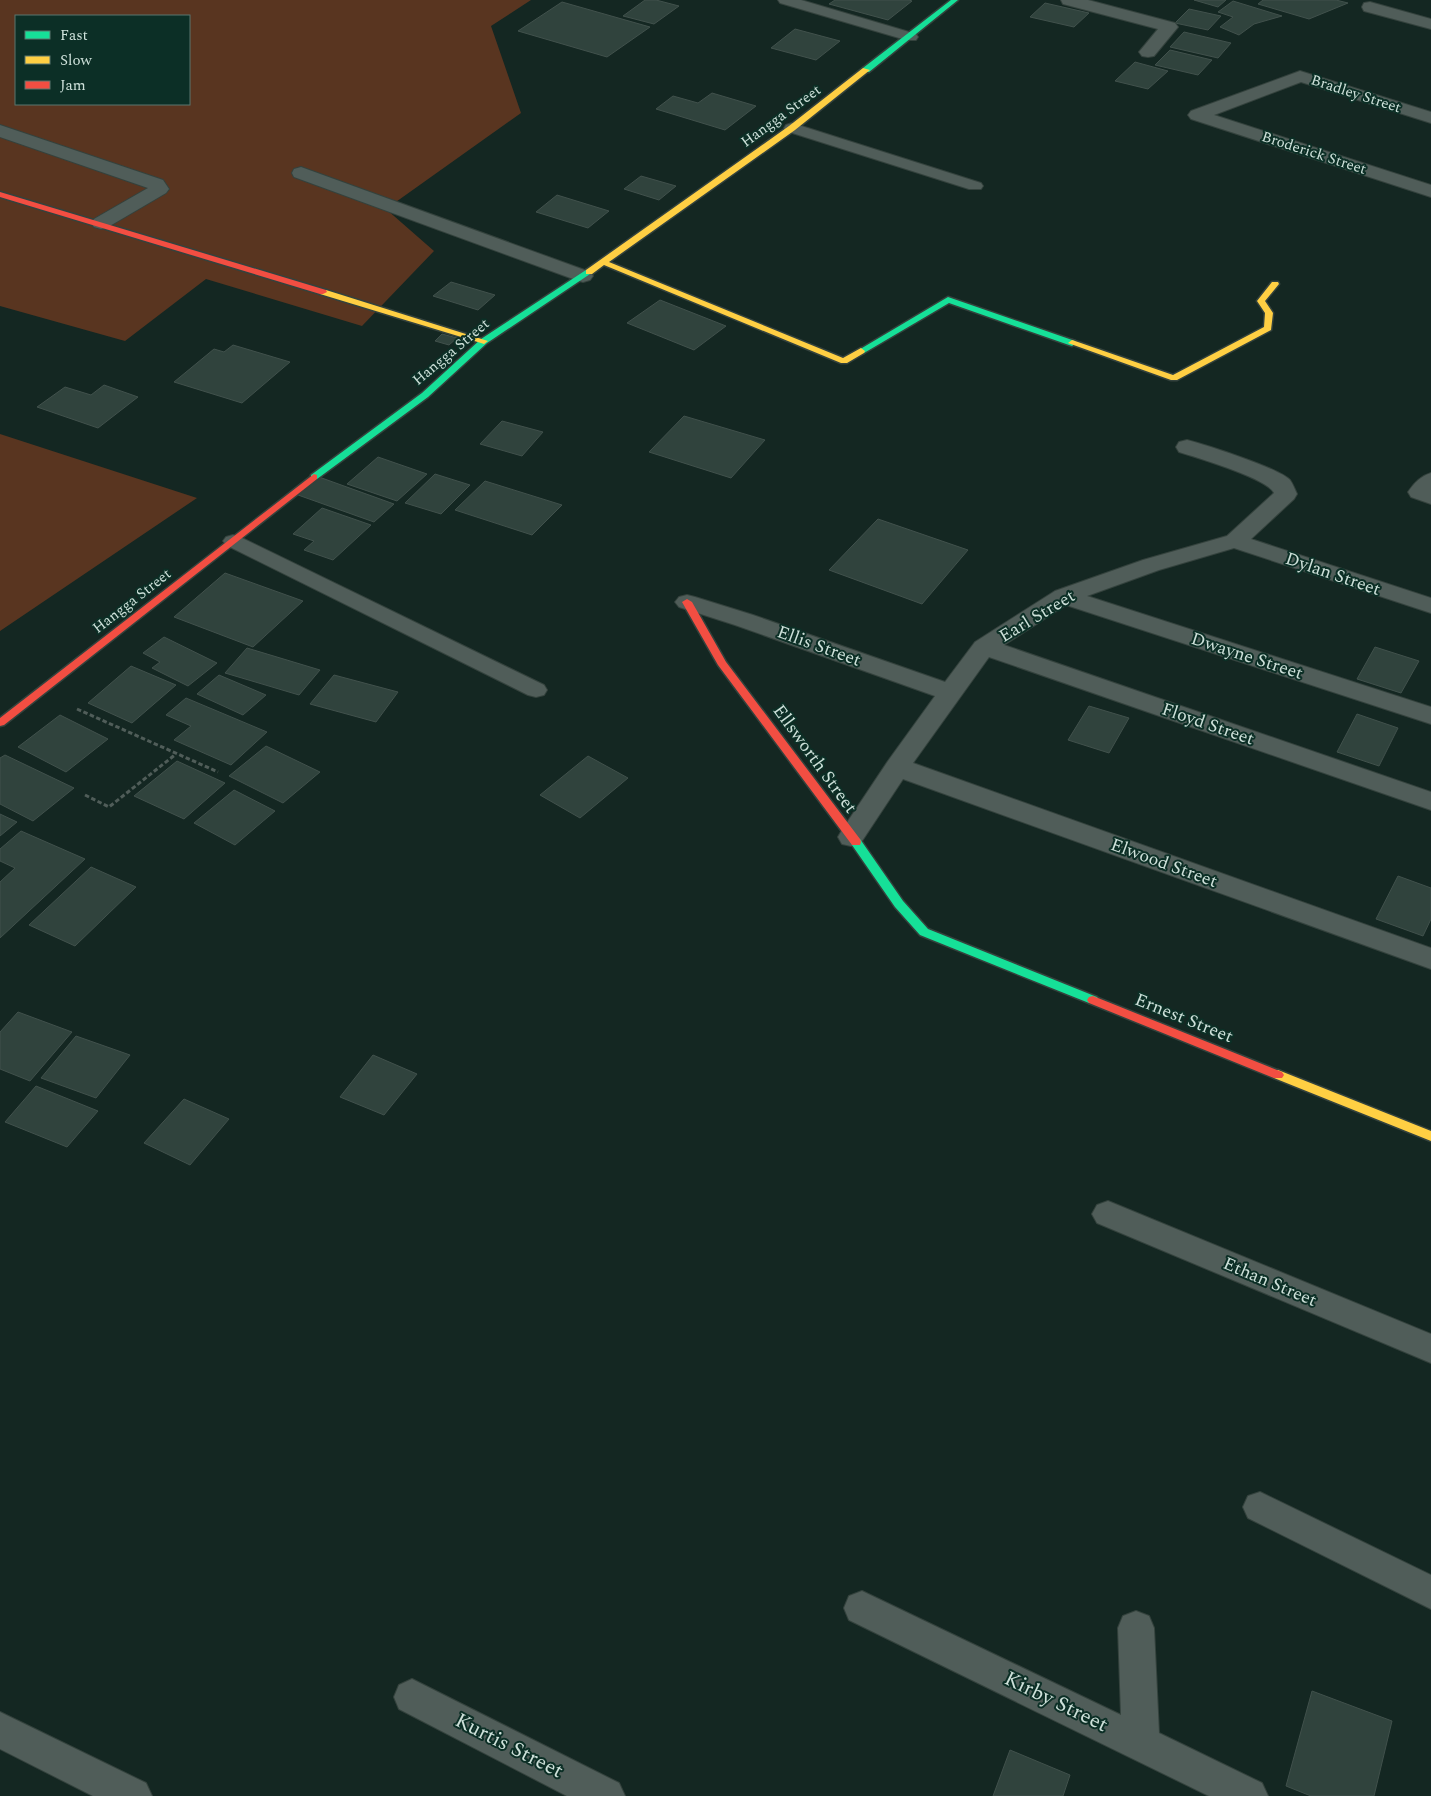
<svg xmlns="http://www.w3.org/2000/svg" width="1431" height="1796" font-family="Spectral,serif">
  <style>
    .green { fill: #593520; fill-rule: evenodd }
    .building { fill: #30433d; stroke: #41514c }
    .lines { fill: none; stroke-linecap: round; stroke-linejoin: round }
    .lane-casing { stroke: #34423d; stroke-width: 2 }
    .street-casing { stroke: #34423d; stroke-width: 2 }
    .fast-casing { stroke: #34423d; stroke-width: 3 }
    .slow-casing { stroke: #34423d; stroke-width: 3 }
    .jam-casing { stroke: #34423d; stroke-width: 3 }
    .path { stroke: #505d59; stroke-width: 3; stroke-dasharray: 4.5 2.5; stroke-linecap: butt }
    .lane { fill: #505d59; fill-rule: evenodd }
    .street { fill: #505d59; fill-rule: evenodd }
    .fast { fill: #16e098; fill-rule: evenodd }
    .slow { fill: #ffcf43; fill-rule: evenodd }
    .jam { fill: #f24e42; fill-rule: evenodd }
    .labels { text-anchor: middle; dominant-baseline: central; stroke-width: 4; stroke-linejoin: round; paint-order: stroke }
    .far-street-label { font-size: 15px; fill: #cee1da; stroke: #0c2f26 }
    .street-label { font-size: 18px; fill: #cee1da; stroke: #0c2f26 }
    .near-street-label { font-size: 21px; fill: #cee1da; stroke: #0c2f26 }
  </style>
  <rect width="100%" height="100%" fill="#142722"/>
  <!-- green -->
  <path class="green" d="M0 0H531L491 26 521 113 386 209 434 251 362 326 206 279 125 341 0 306ZM16 16H189V104H16Z
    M0 434 197 498 0 631Z"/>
  <!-- building -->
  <path class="building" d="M645 0H656L679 6 654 24 623 16Z
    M835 0H909L912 1 888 20 829 4Z
    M1194 0H1226L1218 7Z
    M1263 0H1336L1348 3 1309 19 1258 4Z
    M1233 1 1282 16 1254 24 1239 35 1220 27 1233 17 1218 12Z
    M562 2 650 27 607 57 518 31Z
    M1045 3 1089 13 1074 27 1030 17Z
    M1189 9 1221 16 1208 30 1175 23Z
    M795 29 840 41 816 60 771 48Z
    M1184 32 1231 43 1218 58 1170 47Z
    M1170 50 1212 60 1198 75 1155 65Z
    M1135 62 1168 71 1148 89 1115 81Z
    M712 93 756 106 725 130 656 109 673 96 698 103Z
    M641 176 676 186 659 200 624 189Z
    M557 195 609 211 588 228 536 212Z
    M451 282 495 295 478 310 433 296Z
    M660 300 726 326 694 350 627 323Z
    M442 334 457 338 449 345 435 341Z
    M233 345 290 362 242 403 174 382 214 349 224 352Z
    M104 385 138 397 98 428 37 407 65 387 91 395Z
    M684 416 765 440 731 478 649 452Z
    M502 421 543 432 522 456 480 444Z
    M378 457 427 474 397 501 347 484Z
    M435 474 470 485 441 514 405 503Z
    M319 477 394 504 374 522 298 495Z
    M485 481 562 505 532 535 455 510Z
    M322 508 371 525 333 560 304 550 314 541 293 534Z
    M878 519 968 550 922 604 829 570Z
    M225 573 303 601 253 647 174 617Z
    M164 637 217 663 188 686 152 668 160 662 143 653Z
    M1375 647 1419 661 1401 693 1357 679Z
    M247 648 320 670 299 695 225 673Z
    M131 666 176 685 132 723 88 703Z
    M219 675 266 695 243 715 197 694Z
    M334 675 398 692 376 722 310 704Z
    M186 698 267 732 231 765 174 740 191 726 166 715Z
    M1089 706 1129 718 1109 753 1068 740Z
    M1357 714 1398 728 1379 766 1337 752Z
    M60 715 108 739 66 772 18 747Z
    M266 746 320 772 283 803 229 776Z
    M5 755 74 788 33 821 0 804V758Z
    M588 756 628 778 580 818 540 795Z
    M177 761 225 783 184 819 134 796Z
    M234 790 275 811 235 845 194 823Z
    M0 814 17 822 0 836Z
    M21 831 85 859 0 938V882L15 868 0 861V849Z
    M91 867 136 887 75 946 29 925Z
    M1398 876 1431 888V919L1423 936 1376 919Z
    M18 1012 72 1032 30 1081 0 1069V1032Z
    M76 1036 130 1055 96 1098 41 1078Z
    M373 1055 417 1074 384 1115 340 1097Z
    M36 1086 98 1111 67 1147 5 1122Z
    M184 1099 229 1119 190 1165 144 1143Z
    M1312 1691 1392 1721 1374 1796H1311L1286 1786Z
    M1010 1750 1070 1775 1063 1796H993Z"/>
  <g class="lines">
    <!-- lane casing -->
    <g class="lane-casing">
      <path id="lane" d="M778 0H801L916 34 918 37 916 40H906L780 3Z
        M792 123 981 183 983 186 981 189H969L786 131 784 128 786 125Z
        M233 535 240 537 544 685 547 690 544 695 536 697 528 695 226 545 223 541 226 537Z"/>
    </g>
    <!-- street casing -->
    <g class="street-casing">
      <path id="street" d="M1061 0H1088L1175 23 1178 27 1154 56 1148 57 1142 56 1139 52 1158 29 1063 4Z
        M1370 2 1431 19V29L1364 11 1362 7 1364 3Z
        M1300 71 1431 112V123L1301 82 1214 115 1431 185V197L1191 119 1188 115 1191 111Z
        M0 125 163 180 169 189 166 193 108 227 101 229 94 227 91 223 94 219 148 188 0 137Z
        M301 167 590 272 593 276 590 280 583 282 576 280 294 177 292 173 294 169Z
        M1187 440C1206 445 1279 468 1290 480 1293 484 1295 490 1297 494L1294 499 1251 539 1431 598V613L1234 548 1159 570 1087 596 1431 707V724L1066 605 1004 645 1431 792V810L989 657 913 763 1431 948V969L903 779 860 844 851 846 842 844 838 837 842 830 888 761 935 696 735 625 679 607 675 602 679 597 687 595 695 597 753 615 945 682 975 642 1055 591 1143 560 1227 536 1274 493C1267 478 1198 458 1179 452L1176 447 1179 442Z
        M1431 473V504L1411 497 1408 492C1414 483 1421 476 1431 473Z
        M1108 1201 1431 1334V1363L1097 1223 1092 1214 1097 1205Z
        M1260 1492 1431 1575V1609L1248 1518 1243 1507 1248 1496Z
        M862 1591 1121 1715 1118 1628 1123 1616 1136 1611 1149 1616 1154 1628 1159 1733 1262 1783 1268 1796H1209L849 1620 844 1608 849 1596Z
        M412 1679 619 1783 625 1796H567L399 1709 394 1697 399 1685Z
        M0 1712 146 1783 152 1796H93L0 1749Z"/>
    </g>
    <!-- fast casing -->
    <g class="fast-casing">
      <path id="fast" d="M951 0H958L869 72H863V68Z
        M586 270 593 272 487 343 428 397 317 479H311V475L422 393 481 339Z
        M948 297 1075 341 1076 343 1072 346 1069 345 949 303 864 353H858L857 351Z
        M856 838 860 839 903 901 928 929 1097 997 1099 1000 1097 1003H1089L920 935 895 907 852 845 851 842 852 839Z"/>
    </g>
    <!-- slow casing -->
    <g class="slow-casing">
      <path id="slow" d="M863 68 870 70 795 130 609 262 843 358 861 348 865 351 864 353 847 363H841L604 265 592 274H586V270L789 126Z
        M1272 282H1278L1279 284 1265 301 1273 313 1271 330 1177 380H1171L1068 343 1072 340 1075 341 1173 375 1264 327 1265 313 1257 301Z
        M320 290H326L488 341 484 344 481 343 320 294Z
        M1278 1070 1431 1131V1141L1274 1078 1272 1075 1274 1072Z"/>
    </g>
    <!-- jam casing -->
    <g class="jam-casing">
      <path id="jam" d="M0 192 326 290 327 292 323 294H320L0 197Z
        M314 474 317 475V479L4 725 0 726V718Z
        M687 599 692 602 726 662 860 839 861 842 860 845H852L718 665 682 602Z
        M1093 996 1282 1072 1284 1075 1282 1078H1274L1089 1003 1087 1000 1089 997Z"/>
    </g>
    <!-- path -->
    <path class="path" d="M77 709 218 772
      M85 795 109 807 176 754"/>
    <!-- lane -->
    <use href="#lane" class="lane"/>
    <!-- street -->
    <use href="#street" class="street"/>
    <!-- fast -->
    <use href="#fast" class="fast"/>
    <!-- slow -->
    <use href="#slow" class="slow"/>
    <!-- jam -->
    <use href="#jam" class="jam"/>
  </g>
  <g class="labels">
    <!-- far-street labels -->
    <g class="far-street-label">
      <text transform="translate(1356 94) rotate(18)">Bradley Street</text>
      <text transform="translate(781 116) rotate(-36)">Hangga Street</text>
      <text transform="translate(1314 153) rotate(18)">Broderick Street</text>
      <text transform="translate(451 352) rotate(-40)">Hangga Street</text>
      <text transform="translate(132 601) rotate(-38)">Hangga Street</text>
    </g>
    <!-- street labels -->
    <g class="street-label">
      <text transform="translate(1333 574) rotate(19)">Dylan Street</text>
      <text transform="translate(1037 616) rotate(-31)">Earl Street</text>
      <text transform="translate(819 646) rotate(20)">Ellis Street</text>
      <text transform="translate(1247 656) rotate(18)">Dwayne Street</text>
      <text transform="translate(1208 724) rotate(19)">Floyd Street</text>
      <text transform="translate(815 759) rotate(54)">Ellsworth Street</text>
      <text transform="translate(1164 863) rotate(20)">Elwood Street</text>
      <text transform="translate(1184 1018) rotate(22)">Ernest Street</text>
      <text transform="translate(1270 1282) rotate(23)">Ethan Street</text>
    </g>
    <!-- near-street labels -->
    <g class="near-street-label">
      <text transform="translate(1056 1702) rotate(26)">Kirby Street</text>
      <text transform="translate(509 1746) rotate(27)">Kurtis Street</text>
    </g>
  </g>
  <!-- legend -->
  <rect x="15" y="15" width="175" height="90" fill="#0c2f26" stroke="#5a766e"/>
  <rect x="25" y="31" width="25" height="8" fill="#16e098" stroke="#5a766e"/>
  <text x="60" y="40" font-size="15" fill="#cee1da">Fast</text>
  <rect x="25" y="56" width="25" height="8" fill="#ffcf43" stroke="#5a766e"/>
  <text x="60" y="65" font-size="15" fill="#cee1da">Slow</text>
  <rect x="25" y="81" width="25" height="8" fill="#f24e42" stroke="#5a766e"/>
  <text x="60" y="90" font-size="15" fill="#cee1da">Jam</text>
</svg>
